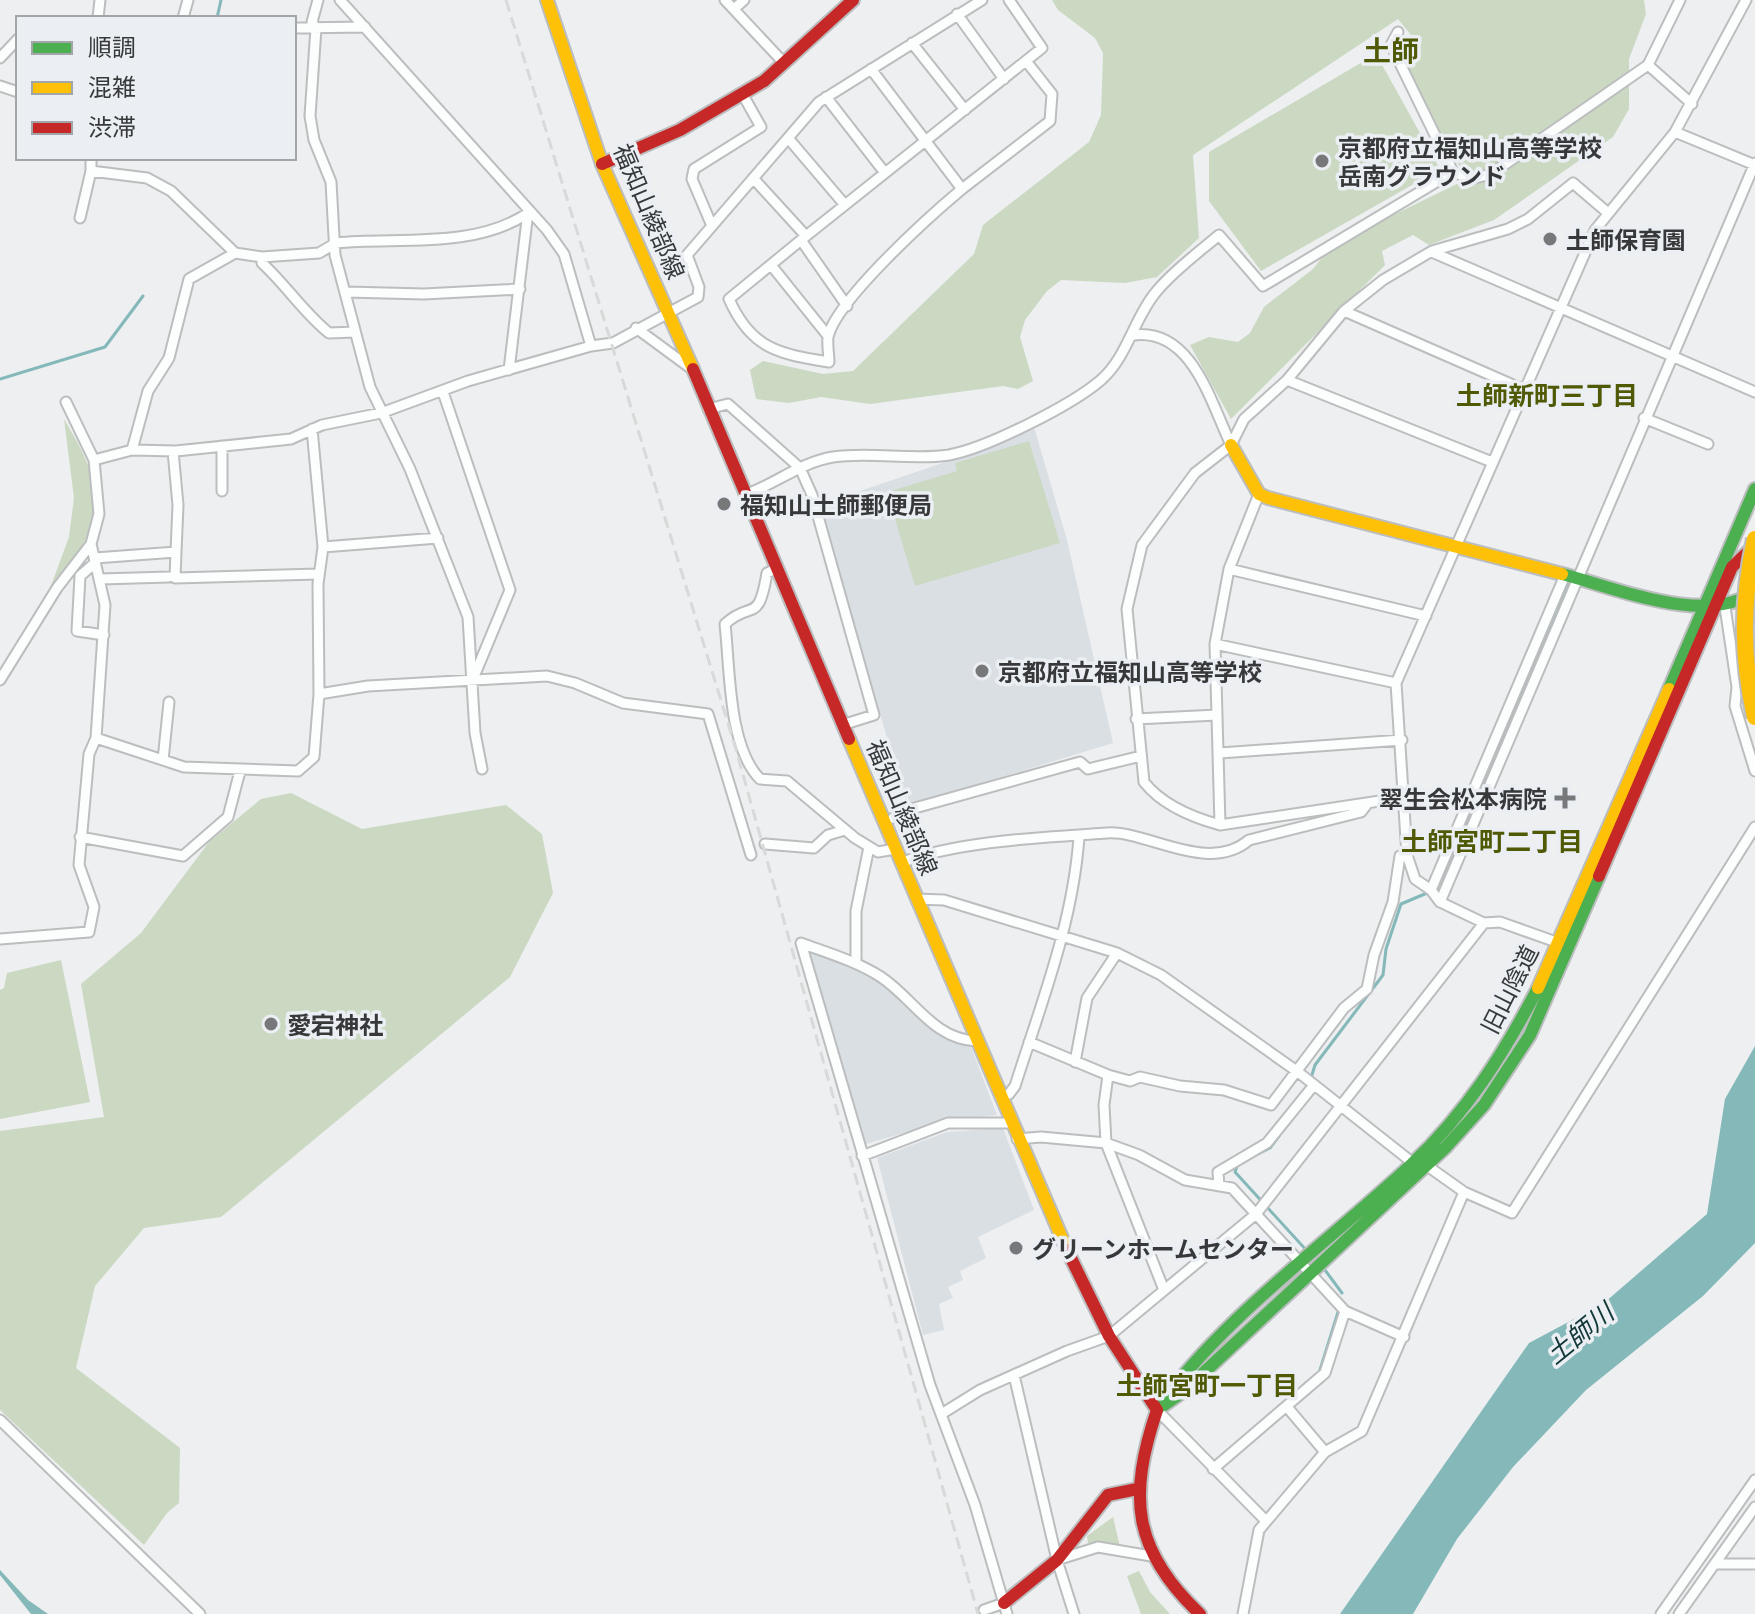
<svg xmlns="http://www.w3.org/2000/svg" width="1755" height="1614" font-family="'Open Sans','Noto Sans JP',sans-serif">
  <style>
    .built { fill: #dadfe4 }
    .green { fill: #cbd8c2 }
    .water { fill: #84b8b9 }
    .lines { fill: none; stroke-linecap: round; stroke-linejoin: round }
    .stream { stroke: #84b8b9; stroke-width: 3 }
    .street-casing { stroke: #bbbdbe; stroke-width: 13 }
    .fast-casing { stroke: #bbbdbe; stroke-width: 16 }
    .slow-casing { stroke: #bbbdbe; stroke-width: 16 }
    .jam-casing { stroke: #bbbdbe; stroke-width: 16 }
    .street { stroke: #fcfdfd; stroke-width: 9 }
    .fast { stroke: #4caf50; stroke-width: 12 }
    .slow { stroke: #ffc107; stroke-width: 12 }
    .jam { stroke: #c62828; stroke-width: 12 }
    .rail { stroke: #d9d9d9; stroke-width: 3; stroke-dasharray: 12 6; stroke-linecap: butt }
    .slow-bridge-casing { stroke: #bbbdbe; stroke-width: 20; stroke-linecap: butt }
    .slow-bridge { stroke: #ffc107; stroke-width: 16 }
    .poi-dot { fill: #767879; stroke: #ebeff3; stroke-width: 3 }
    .labels { text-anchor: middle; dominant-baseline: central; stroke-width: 7; stroke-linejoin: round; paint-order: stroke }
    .poi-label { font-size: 24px; font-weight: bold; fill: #363839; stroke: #ebeff3; text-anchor: start }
    .street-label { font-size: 24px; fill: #363839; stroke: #ebeff3 }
    .neighbourhood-label { font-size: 26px; font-weight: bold; fill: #505a04; stroke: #ebeff3 }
    .water-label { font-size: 26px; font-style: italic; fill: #123737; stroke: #ebeff3 }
    .quarter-label { font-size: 28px; font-weight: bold; fill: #505a04; stroke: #ebeff3 }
  </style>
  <rect width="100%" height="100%" fill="#edeff1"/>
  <!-- built -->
  <path class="built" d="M1034 427 1067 540 1113 743 907 806 819 505 966 455Z
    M812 950 855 959 936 1026 970 1044 997 1115 951 1119 866 1144 807 953Z
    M1003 1128 1034 1210 978 1237 986 1258 960 1271 963 1280 948 1287 953 1298 939 1304 944 1330 923 1335 877 1158 947 1132Z"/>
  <!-- green -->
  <path class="green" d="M1052 0H1644L1646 14 1629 59V109L1613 137 1494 220 1429 245 1413 235 1382 251 1385 265 1231 419 1190 345 1209 337 1238 342 1250 333 1264 307 1313 269 1332 245 1467 179 1394 54 1403 40 1419 45 1398 19 1193 155 1199 238 1157 277 1125 283 1061 280 1047 291 1025 320 1020 337 1033 381 1018 389 1003 386 870 404 821 397 789 403 756 399 750 370 763 361 823 374 853 371 974 254 983 225 1089 142 1101 115 1103 53 1095 38 1058 10Z
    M1376 54 1440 169 1261 271 1209 201V152Z
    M64 419C86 456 104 488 91 532L45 602 69 537 74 498Z
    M1029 441 1060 543 915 586 887 492 957 471 955 463Z
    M291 793 362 829 506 805 542 834 553 893 510 977 221 1217 144 1228 95 1286 76 1368 180 1448 179 1503 167 1513 144 1545 0 1410V1131L104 1117 81 984 141 933 209 842 261 799Z
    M61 960 90 1102 0 1119V990L4 988 7 973Z
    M1113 1517 1120 1547 1088 1543 1087 1536Z
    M1139 1571 1150 1592 1170 1614H1141L1127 1576Z"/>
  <!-- water -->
  <path class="water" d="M1755 1046V1243L1703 1296 1586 1390 1513 1467 1457 1539 1413 1614H1340L1529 1343 1604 1303 1707 1214 1725 1099Z
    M0 1570 28 1600 48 1614H31L0 1575Z"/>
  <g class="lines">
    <!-- stream -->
    <path class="stream" d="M217 18 221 0
      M0 379 105 347 143 296
      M1311 1078 1315 1065 1383 975 1386 949 1401 904 1439 888 1568 584
      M1254 1156 1270 1148 1279 1136
      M1237 1166 1235 1172 1308 1252
      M1322 1266 1342 1293
      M1320 1370 1339 1309"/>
    <!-- street casing -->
    <g class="street-casing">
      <path id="street" d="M318 0 312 22 316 28 310 116 314 140 331 182 335 255 370 387 410 469 468 617 475 733 482 769
        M340 0 547 230 564 254 591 346
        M725 0 784 63
        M734 9 744 0
        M957 14 1004 79
        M98 18 100 0
        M183 18 188 0
        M294 28 365 27
        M1398 32 1391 45 1453 172
        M912 43 965 110
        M0 58 18 39
        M1648 65 1680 0
        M0 86 18 92
        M826 97 885 173
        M1675 132 1755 165
        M788 138 845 205
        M91 158V171L147 178 171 191 235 253
        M753 178 806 236 1042 48 1009 0
        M962 189 1050 121 1052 94 1026 61
        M80 218 91 171
        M712 226 692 179 694 169 761 127 743 95
        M806 236 729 299C751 349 779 354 829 362 829 355 827 344 828 337 836 300 932 214 962 189L871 69
        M801 240 847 306
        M1432 252 1755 392
        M262 257V263C286 285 304 313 329 333L355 332
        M771 265 828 336
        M346 292 424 294 520 289
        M1344 311 1527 391
        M636 328 689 367
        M1134 335C1192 328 1211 403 1231 445
        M509 370 528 212
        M1287 380 1492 462
        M443 392 510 590 473 679
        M66 402 94 460
        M708 409 728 404 800 468 812 495 874 715 842 725
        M1644 418 1708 444
        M222 446V491
        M132 450 148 391 169 358 189 279 235 253 262 257 319 253 336 243C397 237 471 249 525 215
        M173 451 178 505 176 552
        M744 495C774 485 801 462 833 457 871 451 911 461 949 455 987 448 1072 405 1101 380 1128 356 1134 318 1156 292 1173 271 1198 253 1219 235L1263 286 1453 172 1471 179 1491 174 1648 65 1692 104
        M323 547 438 538
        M95 558 176 552 175 578 319 574
        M96 562 80 576 77 631 104 635
        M776 569 767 573C758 626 752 599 725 624 730 668 728 747 760 779L787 781 855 838 878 852 895 849
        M1229 569 1426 616
        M100 579 169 577
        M1725 607 1737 687 1735 706 1755 771
        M1215 644 1396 683
        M0 680 57 588 91 544 99 514 94 460 132 450 176 451 291 439 322 425 381 413 468 381 591 346 613 343 698 297 699 287 687 255 819 102 982 0
        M319 694 368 686 547 676 575 683 623 703 708 714 751 855
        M1136 719 1217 715
        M96 738 184 767 298 771 314 757 319 694 318 584 323 547 312 429
        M1220 753 1402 740
        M163 760 169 702
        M1406 797 1220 825C1191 817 1162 805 1144 782L1127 609 1142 545 1195 473 1231 445 1244 419 1287 380 1344 311 1383 280 1432 251 1508 229 1528 219 1573 183 1608 213
        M893 818 904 811 1080 762 1088 769 1141 756
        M1220 825 1215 644 1229 569 1259 494
        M80 837 183 856 228 817 240 771
        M765 844 814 848 828 835 845 830
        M901 863C955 841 1048 837 1107 833 1147 830 1208 875 1249 840L1361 812 1368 803
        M1431 890 1565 575
        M916 899 944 900 1117 953 1161 975 1298 1072 1413 1163 1426 1165 1464 1192 1512 1213 1755 827
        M1440 902 1755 163
        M0 939 89 932 94 907 79 865 89 754 96 738 105 605 91 544
        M1559 943 1500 922 1484 923 1440 902 1431 890 1415 879 1407 855 1396 683 1595 230 1675 132 1746 0
        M856 962V911L869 847
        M976 1041C933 1039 914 999 881 977 856 961 828 953 801 943L930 1385 975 1505 1007 1614
        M1029 1042 1108 1075 1104 1105 1106 1143 1164 1290
        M1075 1062 1087 998 1117 953
        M1108 1075 1130 1081 1140 1077 1180 1086 1224 1090 1271 1105 1344 1008 1367 989 1374 955 1393 902 1400 856 1407 855
        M1000 1097 1009 1094 1015 1086C1041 1004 1073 923 1079 837
        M1017 1139 1041 1137 1106 1143 1139 1155 1185 1180 1232 1188 1345 1311 1404 1337
        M862 1156 948 1123H1010
        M1219 1186 1218 1172 1267 1143 1314 1085
        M1014 1375 1057 1560 1074 1614
        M1287 1407 1325 1452
        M1157 1410 1265 1520
        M943 1413 980 1390 1067 1351 1109 1336 1256 1214 1484 923
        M0 1420 200 1614
        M1213 1469 1325 1373 1345 1311
        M1057 1560 1098 1547 1151 1556
        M1715 1564H1755
        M984 1610 1004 1603
        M1243 1614 1259 1530 1325 1452 1362 1431 1464 1192
        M1661 1614 1755 1480
        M1679 1614 1755 1507"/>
    </g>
    <!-- fast casing -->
    <g class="fast-casing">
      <path id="fast" d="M1562 574C1616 588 1708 627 1755 591
        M1669 689 1755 489
        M1164 1405 1184 1391 1446 1147 1484 1105 1530 1035 1599 876
        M1157 1410C1218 1321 1331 1240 1411 1165 1467 1112 1503 1055 1538 988"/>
    </g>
    <!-- slow casing -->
    <g class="slow-casing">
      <path id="slow" d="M547 0 602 164 693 369
        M1231 445 1259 494 1268 498 1562 574
        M849 739 1067 1250
        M1538 988 1669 689"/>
    </g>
    <!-- jam casing -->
    <g class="jam-casing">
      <path id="jam" d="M602 164 680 130 764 81 853 0
        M693 369 849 739
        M1599 876 1732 567 1755 545
        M1067 1250 1109 1336 1157 1410C1128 1496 1132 1550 1200 1614
        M1004 1603 1057 1560 1108 1495 1137 1489"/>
    </g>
    <!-- street -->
    <use href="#street" class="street"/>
    <!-- fast -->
    <use href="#fast" class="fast"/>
    <!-- slow -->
    <use href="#slow" class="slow"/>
    <!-- jam -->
    <use href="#jam" class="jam"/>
    <!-- rail -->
    <path class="rail" d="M506 0 735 746 978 1614"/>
    <!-- slow-bridge casing -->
    <g class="slow-bridge-casing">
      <path id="slow-bridge" d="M1755 539C1742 600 1741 656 1755 717"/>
    </g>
    <!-- slow-bridge -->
    <use href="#slow-bridge" class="slow-bridge"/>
  </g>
  <!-- markers -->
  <g class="poi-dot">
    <circle cx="1322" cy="161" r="8"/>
    <circle cx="1550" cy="239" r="8"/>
    <circle cx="724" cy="504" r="8"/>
    <circle cx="982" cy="671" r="8"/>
    <path d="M1561 786h8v8h8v8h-8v8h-8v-8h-8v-8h8z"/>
    <circle cx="271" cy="1024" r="8"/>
    <circle cx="1016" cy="1248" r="8"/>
  </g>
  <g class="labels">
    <!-- poi labels -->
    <g class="poi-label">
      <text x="1338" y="147">京都府立福知山高等学校<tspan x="1338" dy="28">岳南グラウンド</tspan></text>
      <text x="1566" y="239">土師保育園</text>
      <text x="740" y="504">福知山土師郵便局</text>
      <text x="998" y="671">京都府立福知山高等学校</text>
      <text x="1547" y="798" text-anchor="end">翠生会松本病院</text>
      <text x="287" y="1024">愛宕神社</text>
      <text x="1032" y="1248">グリーンホームセンター</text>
    </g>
    <!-- street labels -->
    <g class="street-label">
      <text transform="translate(650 211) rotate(67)">福知山綾部線</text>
      <text transform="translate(903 807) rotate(67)">福知山綾部線</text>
      <text transform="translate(1509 989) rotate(-63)">旧山陰道</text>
    </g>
    <!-- neighbourhood labels -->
    <g class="neighbourhood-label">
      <text x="1547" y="395">土師新町三丁目</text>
      <text x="1492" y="841">土師宮町二丁目</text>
      <text x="1207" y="1385">土師宮町一丁目</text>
    </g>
    <!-- water labels -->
    <g class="water-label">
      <text transform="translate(1579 1333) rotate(-39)">土師川</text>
    </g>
    <!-- quarter labels -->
    <g class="quarter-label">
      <text x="1391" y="50">土師</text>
    </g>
  </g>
  <!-- legend -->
  <rect x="16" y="16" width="280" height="144" fill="#ebeff3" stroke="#a3a6a9" stroke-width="2"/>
  <rect x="32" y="42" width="40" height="12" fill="#4caf50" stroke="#a3a6a9" stroke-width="2"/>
  <text x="88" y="56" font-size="24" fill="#363839">順調</text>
  <rect x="32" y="82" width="40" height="12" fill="#ffc107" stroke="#a3a6a9" stroke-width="2"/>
  <text x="88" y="96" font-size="24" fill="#363839">混雑</text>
  <rect x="32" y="122" width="40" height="12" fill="#c62828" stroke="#a3a6a9" stroke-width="2"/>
  <text x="88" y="136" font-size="24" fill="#363839">渋滞</text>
</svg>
